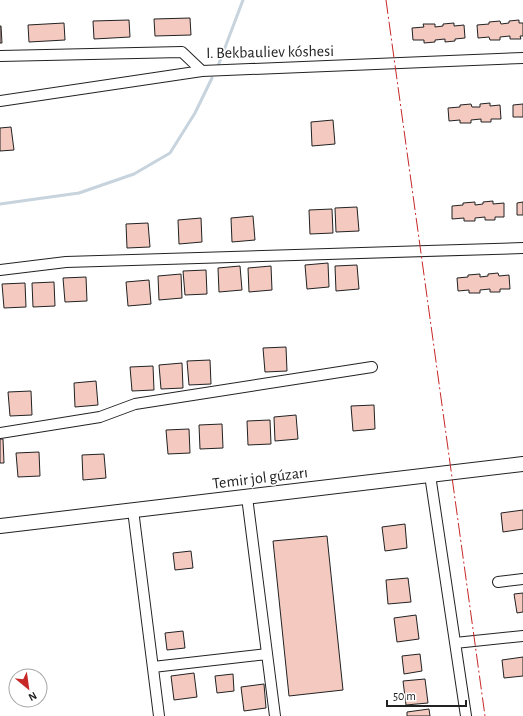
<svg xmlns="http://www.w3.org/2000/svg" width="523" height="716" font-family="'Alegreya Sans',sans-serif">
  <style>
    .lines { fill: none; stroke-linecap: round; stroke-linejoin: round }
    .stream { stroke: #c7d3dd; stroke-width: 3 }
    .building { fill: #f3c9c0; stroke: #222 }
    .street-casing { stroke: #222; stroke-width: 12 }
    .secondary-casing { stroke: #222; stroke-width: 16 }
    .street { stroke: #fff; stroke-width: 10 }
    .secondary { stroke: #fff; stroke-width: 14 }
    .power { stroke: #c62828; stroke-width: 1; stroke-dasharray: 14 3 2 3; stroke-linecap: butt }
    .labels { text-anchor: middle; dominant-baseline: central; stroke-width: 3; stroke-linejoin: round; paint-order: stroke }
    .street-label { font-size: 16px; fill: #222; stroke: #fff }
  </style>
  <rect width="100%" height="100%" fill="#fff"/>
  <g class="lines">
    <!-- stream -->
    <path class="stream" d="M218 66 243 0
      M0 204 79 193 134 174 170 153 195 113 212 78"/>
  </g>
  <!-- building -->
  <path class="building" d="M190 18 191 35 155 36 154 19Z
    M129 20 130 37 94 39 93 21Z
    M519 20V23H523V36H520L521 39H510V36L500 37V40H490L489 37 478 38 477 25 489 24V22L500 21 501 24 509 23V21Z
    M64 23 65 40 29 42 28 25Z
    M454 23V26L464 25 465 38 455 39V41L445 42V39L435 40V42L424 43V40H413L412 28 424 27 423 24H435V27L443 26V24Z
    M0 26H1L2 43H0Z
    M490 103V106L500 105 501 119H491V122H481V119L471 120V123H460V120L449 121 448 108 460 107V105L471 104 472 107H480V104Z
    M523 104V117H513V105Z
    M333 120 335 144 312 146 311 122Z
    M11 127 14 150 0 151V128Z
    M493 201V204L504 203V217H495V220H485V217L475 218V221H464V218L452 219V206L463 205V203L475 202V205L483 204V202Z
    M523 202V215H517V203Z
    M357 207 359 231 336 232 335 208Z
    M332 209 333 233 310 234 309 210Z
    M253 216 255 240 232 242 231 218Z
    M201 218 202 242 179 244 178 220Z
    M148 223 150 247 127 248 126 224Z
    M328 263 329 287 307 289 305 265Z
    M357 265 359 289 336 291 335 266Z
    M240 266 242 290 219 292 218 268Z
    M271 266 272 290 249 292 248 268Z
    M206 270 207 294 185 295 183 271Z
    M498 273 499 276 509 275 510 289H500V292H490V289L480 290V293H469V290L458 291 457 278 468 277V275L480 274V277L488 276V274Z
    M181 274 182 298 159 300 158 276Z
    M86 277 87 301 65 302 63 278Z
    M149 280 151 304 128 306 126 282Z
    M54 282 55 306 33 307 32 283Z
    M25 283 26 307 4 308 2 284Z
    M286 347 287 371 265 372 263 348Z
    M210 360 211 384 189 385 187 361Z
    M182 363 183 388 161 389 159 365Z
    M153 366 154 390 132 391 130 367Z
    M96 381 98 405 75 407 74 383Z
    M31 391 32 415 10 416 8 392Z
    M374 405 375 429 353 431 351 406Z
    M296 415 298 439 275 441 274 417Z
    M270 420 271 444 248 445 247 421Z
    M222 424 223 448 200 449 199 425Z
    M189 429 190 453 168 454 166 430Z
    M0 439H3L4 463H0Z
    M39 452 40 476 18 477 16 453Z
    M104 454 106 478 83 480 82 455Z
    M523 510V529L503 532 501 513Z
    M405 524 407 548 385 551 382 527Z
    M327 536 343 690 289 696 273 541Z
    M191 551 193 568 175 570 173 553Z
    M408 578 411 602 388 604 386 580Z
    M523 593V612L517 613 514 594Z
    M416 615 419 639 397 642 394 618Z
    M183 631 185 648 167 650 165 633Z
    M420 654 422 671 404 674 402 656Z
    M523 657V676L504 678 502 660Z
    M194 673 197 697 174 700 171 676Z
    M233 674 234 691 217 693 215 676Z
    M425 679 428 703 406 705 403 681Z
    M264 684 266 708 244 711 241 687Z
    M429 709 430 716H407V712Z"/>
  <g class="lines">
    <!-- street casing -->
    <g class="street-casing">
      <path id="street" d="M0 56 182 52 202 71
        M0 101 202 71 523 58
        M0 270 66 262 523 248
        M0 433 100 417 135 404 372 367
        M430 475 466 716
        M247 497 275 716
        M133 510 159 716
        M498 582 523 579
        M455 643 523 636
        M153 667 267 654"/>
    </g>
    <!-- secondary casing -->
    <g class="secondary-casing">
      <path id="secondary" d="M0 526 523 464"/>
    </g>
    <!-- street -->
    <use href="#street" class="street"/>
    <!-- secondary -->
    <use href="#secondary" class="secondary"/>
    <!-- power -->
    <path class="power" d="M386 0 485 716"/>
  </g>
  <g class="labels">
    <!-- street labels -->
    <g class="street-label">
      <text transform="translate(270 52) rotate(-1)">I. Bekbauliev kóshesi</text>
      <text transform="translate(260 478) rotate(-7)">Temir jol gúzarı</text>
    </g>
  </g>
  <!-- north arrow -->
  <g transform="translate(28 688) rotate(151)"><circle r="19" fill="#ffffff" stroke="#a7a7a7"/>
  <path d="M0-3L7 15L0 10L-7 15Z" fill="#c62828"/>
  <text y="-6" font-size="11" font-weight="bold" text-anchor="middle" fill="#222222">N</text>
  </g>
  <!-- scale -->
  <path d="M387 700v6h79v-6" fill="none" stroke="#222222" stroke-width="2"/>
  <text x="393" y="700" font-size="12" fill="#222222" stroke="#ffffff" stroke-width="3" paint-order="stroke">50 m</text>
</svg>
